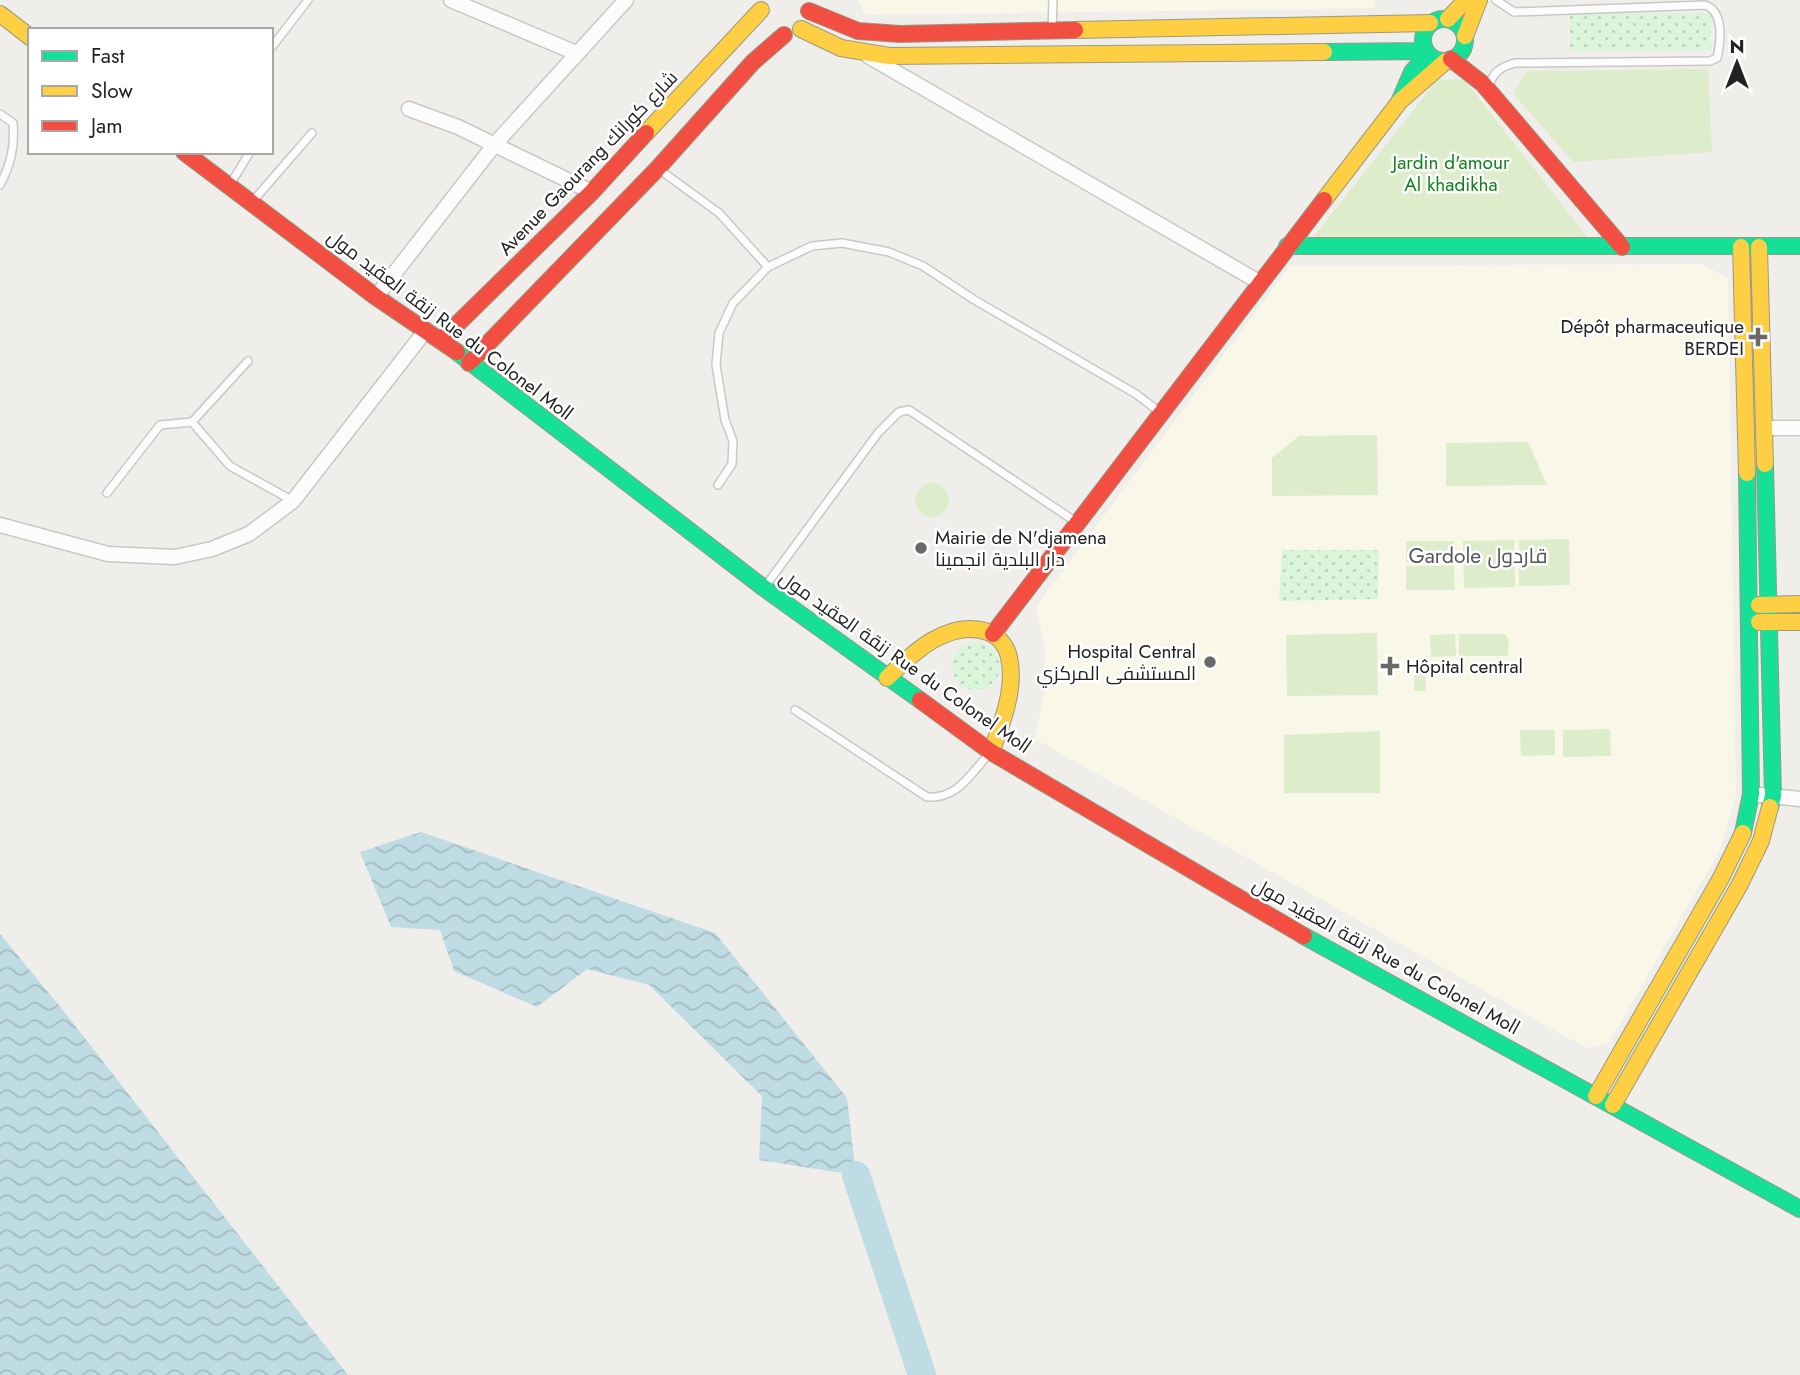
<svg xmlns="http://www.w3.org/2000/svg" width="1800" height="1375" font-family="Jost,Cairo,sans-serif">
  <style>
    .education { fill: #f8f7e8 }
    .grass { fill: #ddeccb }
    .park { fill: url(#park-dots) }
    .water { fill: url(#water-waves) }
    .lines { fill: none; stroke-linecap: round; stroke-linejoin: round }
    .river { stroke: #bfdbe3; stroke-width: 28 }
    .lane-casing { stroke: #c9c8c7; stroke-width: 10 }
    .street-casing { stroke: #c9c8c7; stroke-width: 17 }
    .fast-casing { stroke: #999a82; stroke-width: 18 }
    .slow-casing { stroke: #999a82; stroke-width: 18 }
    .jam-casing { stroke: #999a82; stroke-width: 18 }
    .lane { stroke: #fdfcfc; stroke-width: 7 }
    .street { stroke: #fdfcfc; stroke-width: 14 }
    .fast { stroke: #16e098; stroke-width: 16 }
    .slow { stroke: #ffcf43; stroke-width: 16 }
    .jam { stroke: #f24e42; stroke-width: 16 }
    .poi-dot { fill: #6a6968; stroke: #fff; stroke-width: 2.5 }
    .labels { text-anchor: middle; dominant-baseline: central; stroke-width: 5; stroke-linejoin: round; paint-order: stroke }
    .park-label { font-size: 19px; fill: #0c8416; stroke: #fff }
    .street-label { font-size: 19px; fill: #222; stroke: #fff }
    .poi-label { font-size: 19px; fill: #222; stroke: #fff; text-anchor: end }
    .neighbourhood-label { font-size: 21px; fill: #555; stroke: #fff }
  </style>
  <defs>
    <pattern id="park-dots" width="8" height="8" patternUnits="userSpaceOnUse" patternTransform="scale(1.75)"><rect width="8" height="8" fill="#daf5da"/><path d="M2 2h.1M6 6h.1" fill="none" stroke="#bbd2bb" stroke-width="1.8" stroke-linecap="round"/></pattern>
    <pattern id="water-waves" width="16" height="10" patternUnits="userSpaceOnUse" patternTransform="scale(1.75)"><rect width="16" height="10" fill="#bfdbe3"/><path d="M0 5q4-4 8 0t8 0" fill="none" stroke="#a4bcc2"/></pattern>
  </defs>
  <rect width="100%" height="100%" fill="#f0eeeb"/>
  <!-- education -->
  <path class="education" d="M858 0H1375V8L865 15Z
    M1703 264 1728 279 1736 794 1720 850 1609 1043 1586 1048 1035 739 1046 684 1045 648 1036 607 1290 266Z"/>
  <!-- grass -->
  <path class="grass" d="M1708 69 1712 152 1573 162 1513 93 1527 71Z
    M1464 79 1587 237 1308 244 1437 80Z
    M1377 435 1378 495 1272 496V458L1299 436Z
    M1528 442 1547 485 1446 486V443Z
    M915 500a17 17 0 1 1 34 0a17 17 0 1 1-34 0Z
    M1569 539 1570 585 1519 586V540Z
    M1514 540 1515 587 1464 588 1463 541Z
    M1454 541V562L1406 563V541Z
    M1454 565 1455 590H1406V566Z
    M1377 633 1378 695 1287 696 1286 635Z
    M1455 634 1456 656 1431 657 1430 635Z
    M1459 634H1505L1509 640 1508 656H1459Z
    M1414 663H1425L1426 691H1414Z
    M1610 729 1611 756 1563 757V730Z
    M1520 730H1555V755L1521 756Z
    M1380 731V793H1284V735Z"/>
  <!-- park -->
  <path class="park" d="M1570 13H1711V50L1570 51Z
    M1282 550H1379L1378 599 1279 601Z
    M952 666a24 24 0 1 1 48 0a24 24 0 1 1-48 0Z"/>
  <!-- water -->
  <path class="water" d="M421 832 715 933 847 1098 856 1175 759 1160 762 1096 649 985 587 969 537 1007 454 971 440 930 391 927 360 852Z
    M0 934 62 1009 348 1375H0Z"/>
  <g class="lines">
    <!-- river -->
    <path class="river" d="M856 1175 922 1375"/>
    <!-- lane casing -->
    <g class="lane-casing">
      <path id="lane" d="M1052 31 1053 0
        M271 48 308 0
        M1489 85C1494 71 1501 67 1515 63L1710 61 1717 58C1721 41 1724 11 1705 5L1514 12 1496 0
        M0 114 13 123C15 146 11 164 0 185
        M660 170 719 213 768 267
        M231 183 250 152
        M254 200 312 133
        M192 422 248 361
        M718 485 732 464 733 441 725 420 716 365 719 333 733 303 768 267 812 246 842 243 889 252 923 266 973 299 1136 394 1161 413
        M107 493 160 425 192 422 230 466 293 501
        M767 584 878 433 899 412 909 410 1076 522
        M795 710 927 797C957 799 969 776 988 755"/>
    </g>
    <!-- street casing -->
    <g class="street-casing">
      <path id="street" d="M451 0 576 53
        M868 56 1259 282
        M409 109 458 127 592 192
        M376 297 495 144 626 0
        M1763 428H1800
        M0 525 108 554 175 557 212 549 249 534 293 501 426 330
        M1751 794 1800 799"/>
    </g>
    <!-- fast casing -->
    <g class="fast-casing">
      <path id="fast" d="M1423 40a21 21 0 1 1 42 0a21 21 0 1 1-42 0Z
        M1324 52 1425 51
        M1400 100 1412 72 1428 54
        M1287 246H1800
        M457 352 764 588 920 700
        M1765 464 1773 796 1770 807
        M1743 833 1751 794 1747 473
        M1304 936 1800 1209"/>
    </g>
    <!-- slow casing -->
    <g class="slow-casing">
      <path id="slow" d="M0 14 30 37
        M1448 19 1466 0
        M801 29 841 48 889 56 1324 52
        M1075 30 1430 23
        M1465 36 1479 0
        M646 133 761 10
        M1324 200 1400 101 1446 61
        M1741 247 1747 473
        M1759 247 1765 464
        M1759 605 1800 604
        M1759 622H1800
        M887 678C912 654 946 620 985 631 997 635 1006 644 1009 657 1016 689 1002 723 991 752
        M1596 1096 1721 878 1743 833
        M1613 1105 1739 886 1761 841 1770 807"/>
    </g>
    <!-- jam casing -->
    <g class="jam-casing">
      <path id="jam" d="M809 11 858 31 900 34 1075 30
        M1451 59 1483 84 1622 247
        M184 152 376 297 457 352
        M441 340 592 192 646 133
        M469 363 658 168 753 62 784 35
        M993 634 1324 200
        M920 700 991 752 1304 936"/>
    </g>
    <!-- lane -->
    <use href="#lane" class="lane"/>
    <!-- street -->
    <use href="#street" class="street"/>
    <!-- fast -->
    <use href="#fast" class="fast"/>
    <!-- slow -->
    <use href="#slow" class="slow"/>
    <!-- jam -->
    <use href="#jam" class="jam"/>
  </g>
  <!-- markers -->
  <g class="poi-dot">
    <path d="M1754.5 326.5h7v7h7v7h-7v7h-7v-7h-7v-7h7z"/>
    <circle cx="921" cy="548" r="7"/>
    <circle cx="1210" cy="662" r="7"/>
    <path d="M1386.5 655.5h7v7h7v7h-7v7h-7v-7h-7v-7h7z"/>
  </g>
  <g class="labels">
    <!-- park labels -->
    <g class="park-label">
      <text x="1451" y="162">Jardin d'amour<tspan x="1451" dy="22">Al khadikha</tspan></text>
    </g>
    <!-- street labels -->
    <g class="street-label">
      <text transform="translate(588 163) rotate(-46)">Avenue Gaourang شارع كورانك</text>
      <text transform="translate(450 325) rotate(37)">زنقة العقيد مول Rue du Colonel Moll</text>
      <text transform="translate(905 662) rotate(35)">زنقة العقيد مول Rue du Colonel Moll</text>
      <text transform="translate(1386 956) rotate(29)">زنقة العقيد مول Rue du Colonel Moll</text>
    </g>
    <!-- poi labels -->
    <g class="poi-label">
      <text x="1744" y="326">Dépôt pharmaceutique<tspan x="1744" dy="22">BERDEI</tspan></text>
      <text x="935" y="537" text-anchor="start">Mairie de N'djamena<tspan x="935" dy="22">دار البلدية انجمينا</tspan></text>
      <text x="1196" y="651">Hospital Central<tspan x="1196" dy="22">المستشفى المركزي</tspan></text>
      <text x="1406" y="666" text-anchor="start">Hôpital central</text>
    </g>
    <!-- neighbourhood labels -->
    <g class="neighbourhood-label">
      <text x="1478" y="556">Gardole قاردول</text>
    </g>
  </g>
  <!-- legend -->
  <rect x="28" y="28" width="245" height="126" fill="#ffffff" stroke="#a7a7a7" stroke-width="2"/>
  <rect x="42" y="51" width="35" height="10" fill="#16e098" stroke="#a7a7a7" stroke-width="2"/>
  <text x="91" y="63" font-size="21" fill="#222222">Fast</text>
  <rect x="42" y="86" width="35" height="10" fill="#ffcf43" stroke="#a7a7a7" stroke-width="2"/>
  <text x="91" y="98" font-size="21" fill="#222222">Slow</text>
  <rect x="42" y="121" width="35" height="10" fill="#f24e42" stroke="#a7a7a7" stroke-width="2"/>
  <text x="91" y="133" font-size="21" fill="#222222">Jam</text>
  <!-- north arrow -->
  <g transform="translate(1737 63)" stroke="#ffffff" stroke-width="5" paint-order="stroke">
  <path d="M0-5L12 26L0 18L-12 26Z" fill="#222222"/>
  <text y="-10" font-size="19" font-weight="bold" text-anchor="middle" fill="#222222">N</text>
  </g>
</svg>
